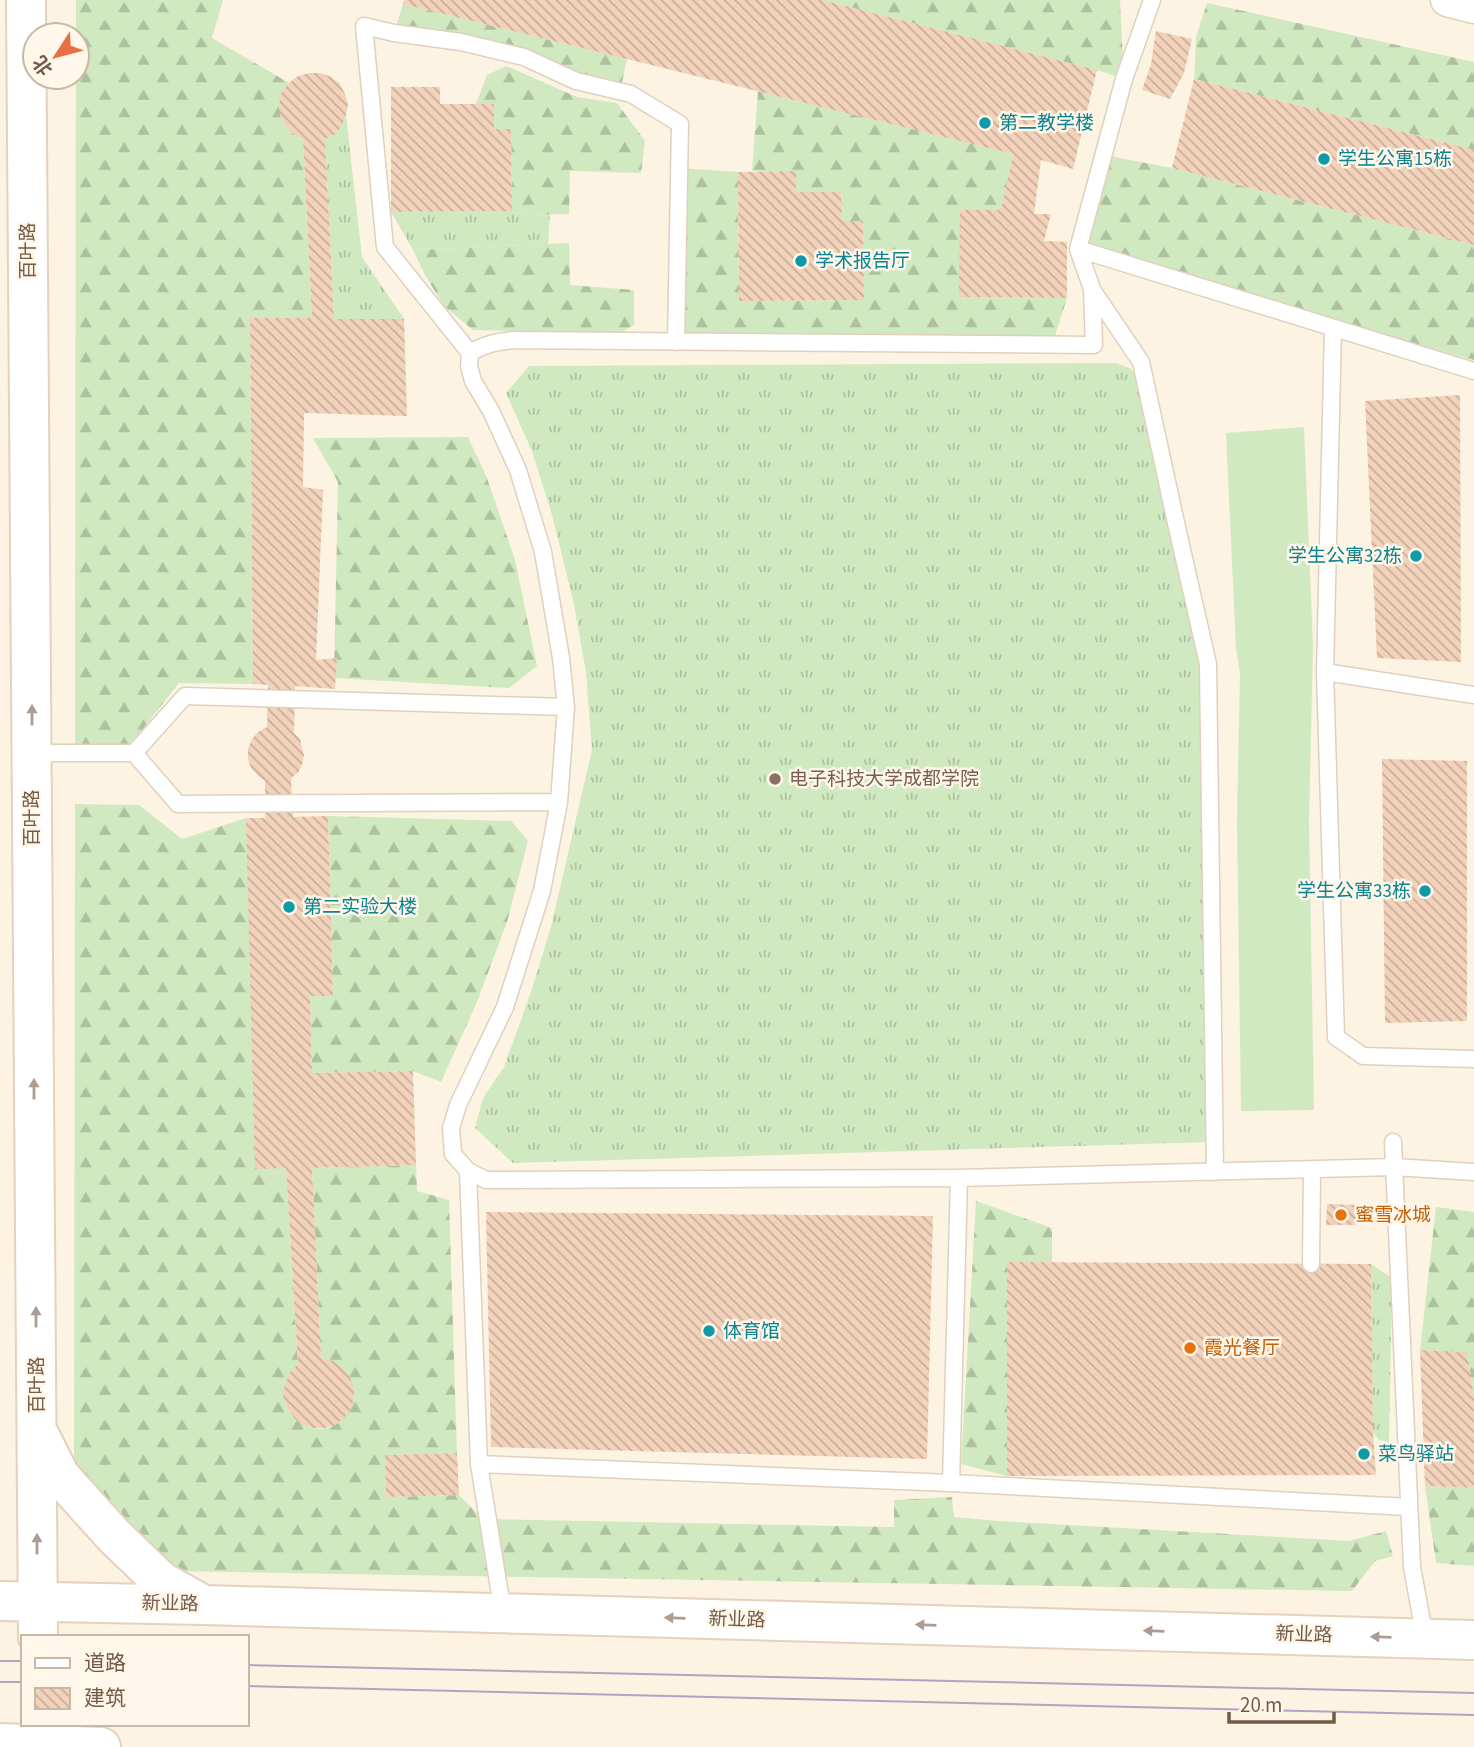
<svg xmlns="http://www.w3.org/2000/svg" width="1474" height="1747" font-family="'Source Sans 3','Noto Sans SC',sans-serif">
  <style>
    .grass { fill: url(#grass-tufts) }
    .forest { fill: url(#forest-firs) }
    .pitch { fill: #d0e9c1 }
    .building { fill: url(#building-back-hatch) }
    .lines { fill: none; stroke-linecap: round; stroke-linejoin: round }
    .lane-casing { stroke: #e0d0be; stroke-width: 19 }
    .street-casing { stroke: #e0d0be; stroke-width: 35 }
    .secondary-casing { stroke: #e5d1bc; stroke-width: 42 }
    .lane { stroke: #fff; stroke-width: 16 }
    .street { stroke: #fff; stroke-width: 32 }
    .secondary { stroke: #fff; stroke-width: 38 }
    .tram { stroke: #b6a1c5; stroke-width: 2 }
    .oneway { fill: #ac9c92 }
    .culture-dot { fill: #0f9aa8; stroke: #fff7e9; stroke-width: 2.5 }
    .education-dot { fill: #8d6e63; stroke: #fff7e9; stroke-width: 2.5 }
    .food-dot { fill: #e8710a; stroke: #fff7e9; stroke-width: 2.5 }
    .labels { text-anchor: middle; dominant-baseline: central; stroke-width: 5; stroke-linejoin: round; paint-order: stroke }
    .culture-label { font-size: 19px; fill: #0d838f; stroke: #fff7e9; text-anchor: start }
    .street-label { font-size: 19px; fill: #745a49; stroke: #fff7e9 }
    .education-label { font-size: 19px; fill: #785e54; stroke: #fff7e9; text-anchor: start }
    .food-label { font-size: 19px; fill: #c56008; stroke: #fff7e9; text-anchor: start }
  </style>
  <defs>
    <pattern id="grass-tufts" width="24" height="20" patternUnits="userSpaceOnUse" patternTransform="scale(1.75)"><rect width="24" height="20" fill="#d0e9c1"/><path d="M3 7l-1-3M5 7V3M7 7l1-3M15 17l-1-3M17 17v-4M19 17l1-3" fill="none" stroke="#adc09f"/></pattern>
    <pattern id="forest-firs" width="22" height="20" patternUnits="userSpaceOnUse" patternTransform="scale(1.75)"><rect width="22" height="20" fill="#d0e9c1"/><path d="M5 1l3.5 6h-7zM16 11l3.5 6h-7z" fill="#adc09f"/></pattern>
    <pattern id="building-back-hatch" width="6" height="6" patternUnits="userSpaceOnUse" patternTransform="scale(1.75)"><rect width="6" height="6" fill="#f2d2ba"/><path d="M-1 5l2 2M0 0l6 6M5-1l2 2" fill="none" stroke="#c9ad99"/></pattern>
  </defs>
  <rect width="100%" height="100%" fill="#fcf3e2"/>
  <!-- grass -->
  <path class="grass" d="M346 115 362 257 404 319H334L325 139C336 133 341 127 346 115Z
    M512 211 528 215H550L548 244 413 250 391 212Z
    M1116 363 1130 368 1141 380 1208 664 1209 1142 513 1163 475 1128 483 1098 504 1067 531 992 551 927 592 750 586 672 574 604 552 515 532 451 506 393 529 366Z
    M1371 1264 1392 1278 1389 1442 1379 1440 1373 1432Z"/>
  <!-- forest -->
  <path class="forest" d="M76 0H223L212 38 289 83C274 105 279 127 303 139L312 318 250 319 253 684 179 683 124 753 75 754Z
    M822 0H1120L1124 79 1097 70Z
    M1207 3 1474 62V150L1194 79 1196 37Z
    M403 4 627 59 620 91 524 57 394 33Z
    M506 66 577 97 617 103 645 141 641 173 570 171 569 214 528 215 512 211 511 129H494L476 104 487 75Z
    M758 91 1013 154 1001 210 959 297 1067 298 1052 345 676 342 679 168 738 172 739 301 864 300 863 222 842 221 841 192H796V171H752Z
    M1104 155 1172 168 1474 245V360L1078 249Z
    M569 243 570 285 634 290V325L620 333 473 330 444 306 425 275 413 250Z
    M468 437 487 478 515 560 537 666 509 688 334 678 338 482 313 438Z
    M75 804 139 805 182 839 246 818 262 1168H286L298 1364C288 1375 281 1387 285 1403 289 1414 296 1422 307 1426 351 1443 377 1372 321 1358L312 1168 416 1165 417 1191 449 1200 457 1453 385 1455 386 1497 459 1495 483 1519 894 1527V1500L952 1497 954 1517 998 1521 1349 1541 1386 1531 1393 1556 1375 1561 1352 1591 171 1571 74 1464Z
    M328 816 511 821 528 841 507 922 477 1002 441 1082 413 1071 312 1073 310 996H333Z
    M976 1201 1052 1228V1262H1007V1476L961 1464Z
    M1436 1207 1474 1212V1397L1467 1352 1420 1350Z
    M1425 1486 1474 1488V1566L1436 1563Z"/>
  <!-- pitch -->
  <path class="pitch" d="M1304 427 1313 646 1309 821 1314 1110 1241 1111 1237 820 1240 673 1236 649 1226 433Z"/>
  <!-- building -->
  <path class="building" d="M404 0H822L1097 70 1073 169 1041 160 1034 214H1051L1044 241 1067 242V298L959 297 960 210H1001L1013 154 403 4Z
    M1156 31 1192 39 1184 73 1170 99 1142 90 1151 64Z
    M309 73H321L331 77 340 84 345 94 348 104 346 115 342 125 335 134 325 139 334 319H404L407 416 304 413 303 487 323 490 316 660 337 658 335 689 295 686 294 733 300 739 304 756 302 765 298 773 291 778 293 817 328 816 333 996H310L312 1073 413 1071 416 1165 312 1168 321 1358 333 1361 343 1368 349 1376 354 1387V1398L351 1409 344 1418 335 1425 325 1428H313L303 1425 294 1418 287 1408 283 1396 285 1384 290 1373 298 1364 286 1168 255 1169 246 818H265V781L257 775 251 768 248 759V749L252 739 258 732 267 727 268 685 253 684 250 318H312L303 139 293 134 286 126 280 116 279 104 282 92 289 83 298 76Z
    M1194 79 1474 150V245L1172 168Z
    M391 87H440V104H494V129H511L512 211 391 212Z
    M796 171V192H841L842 221H863L864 300 739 301 738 172Z
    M1460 395 1461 662 1377 658 1365 401Z
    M1382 759 1467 761V1021L1385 1023Z
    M1327 1204 1356 1205V1225H1326Z
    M486 1212 933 1216 927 1459 491 1447Z
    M1007 1262 1371 1264 1373 1432 1376 1475 1007 1476Z
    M1420 1350 1467 1352 1474 1397V1488L1425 1486Z
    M457 1453 459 1495 386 1497 385 1455Z"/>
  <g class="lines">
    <!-- lane casing -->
    <g class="lane-casing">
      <path id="lane" d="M1152 0 1124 79 1078 249 1092 289 1094 345 513 340C497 342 484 344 470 353L469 366 473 381 491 411 518 470 543 552 561 658 566 707 559 802 542 891 505 1007 458 1105 451 1128 453 1154 468 1171 486 1180 959 1178 1394 1167 1474 1172
        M1078 249 1474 371
        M1093 291 1141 362 1176 523 1208 664 1215 1172
        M1333 328 1325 672 1336 1037 1363 1056 1474 1059
        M470 353 385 247 364 26 394 33 461 42 524 57 576 81 631 94 680 124 676 342
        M1325 672 1474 695
        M32 753H134L185 696 566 707
        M134 753 178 804 559 802
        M1393 1142 1412 1567 1425 1638
        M468 1171 479 1464 951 1483 959 1178
        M1311 1264 1312 1170
        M479 1464 503 1613
        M951 1483 1409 1507"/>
    </g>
    <!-- street casing -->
    <g class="street-casing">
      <path id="street" d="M1447 0 1474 7"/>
    </g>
    <!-- secondary casing -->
    <g class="secondary-casing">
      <path id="secondary" d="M26 0 38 1637
        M40 1436 60 1476 114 1536 161 1581 202 1604
        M0 1601 204 1605 1474 1640
        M0 1743 101 1747"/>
    </g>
    <!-- lane -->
    <use href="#lane" class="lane"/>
    <!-- street -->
    <use href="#street" class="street"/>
    <!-- secondary -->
    <use href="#secondary" class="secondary"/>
    <!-- tram -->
    <path class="tram" d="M0 1661H23
      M247 1665 1474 1693
      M0 1682H23
      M247 1686 1474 1715"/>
  </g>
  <!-- one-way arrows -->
  <defs><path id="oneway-solid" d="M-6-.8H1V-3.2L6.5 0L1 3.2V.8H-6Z" transform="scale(1.75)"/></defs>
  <g class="oneway">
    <use href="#oneway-solid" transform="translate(32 715) rotate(-90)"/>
    <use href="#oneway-solid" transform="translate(34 1089) rotate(-90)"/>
    <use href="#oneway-solid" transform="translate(36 1317) rotate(-90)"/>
    <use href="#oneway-solid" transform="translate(37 1544) rotate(-90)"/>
    <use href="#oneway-solid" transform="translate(675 1618) rotate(-178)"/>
    <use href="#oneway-solid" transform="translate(926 1625) rotate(-178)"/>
    <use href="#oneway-solid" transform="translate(1154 1631) rotate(-178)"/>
    <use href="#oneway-solid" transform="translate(1381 1637) rotate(-178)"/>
  </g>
  <!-- markers -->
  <g class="culture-dot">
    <circle cx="985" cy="123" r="7"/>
    <circle cx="1324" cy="159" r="7"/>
    <circle cx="801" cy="261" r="7"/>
    <circle cx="1416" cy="556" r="7"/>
    <circle cx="1425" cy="891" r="7"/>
    <circle cx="289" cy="907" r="7"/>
    <circle cx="709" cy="1331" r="7"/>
    <circle cx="1364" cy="1454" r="7"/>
  </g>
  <circle class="education-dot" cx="775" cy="779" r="7"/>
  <g class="food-dot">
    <circle cx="1341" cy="1215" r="7"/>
    <circle cx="1190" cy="1348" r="7"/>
  </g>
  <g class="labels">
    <!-- culture labels -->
    <g class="culture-label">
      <text x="999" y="123">第二教学楼</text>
      <text x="1338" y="159">学生公寓15栋</text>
      <text x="815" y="261">学术报告厅</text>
      <text x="1402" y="556" text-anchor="end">学生公寓32栋</text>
      <text x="1411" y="891" text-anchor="end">学生公寓33栋</text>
      <text x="303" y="907">第二实验大楼</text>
      <text x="723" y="1331">体育馆</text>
      <text x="1378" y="1454">菜鸟驿站</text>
    </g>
    <!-- street labels -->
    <g class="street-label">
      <text transform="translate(28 251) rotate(-90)">百叶路</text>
      <text transform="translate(32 818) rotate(-90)">百叶路</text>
      <text transform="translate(37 1385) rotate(-90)">百叶路</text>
      <text transform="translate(170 1604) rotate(1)">新业路</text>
      <text transform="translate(737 1620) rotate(2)">新业路</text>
      <text transform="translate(1304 1635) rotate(2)">新业路</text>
    </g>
    <!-- education labels -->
    <g class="education-label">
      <text x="789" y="779">电子科技大学成都学院</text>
    </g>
    <!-- food labels -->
    <g class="food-label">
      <text x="1355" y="1215">蜜雪冰城</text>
      <text x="1204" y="1348">霞光餐厅</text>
    </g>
  </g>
  <!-- legend -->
  <rect x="21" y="1635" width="228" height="91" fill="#fff7e9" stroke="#c7b8a9" stroke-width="2"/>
  <rect x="35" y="1658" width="35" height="10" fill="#ffffff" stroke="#c7b8a9" stroke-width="2"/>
  <text x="84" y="1670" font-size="21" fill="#745a49">道路</text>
  <rect x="35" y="1688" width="35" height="21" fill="url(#building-back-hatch)" stroke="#c7b8a9" stroke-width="2"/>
  <text x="84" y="1705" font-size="21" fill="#745a49">建筑</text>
  <!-- north arrow -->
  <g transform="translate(56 56) rotate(234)"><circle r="33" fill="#fff7e9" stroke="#c7b8a9" stroke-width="2"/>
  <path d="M0-5L12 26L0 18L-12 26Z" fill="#e77047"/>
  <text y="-10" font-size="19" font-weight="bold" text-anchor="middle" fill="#745a49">北</text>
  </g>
  <!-- scale -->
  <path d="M1229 1712v10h105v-10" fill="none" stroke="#745a49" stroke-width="3.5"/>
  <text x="1240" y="1712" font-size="21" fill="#745a49" stroke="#fff7e9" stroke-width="5" paint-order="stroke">20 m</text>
</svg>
